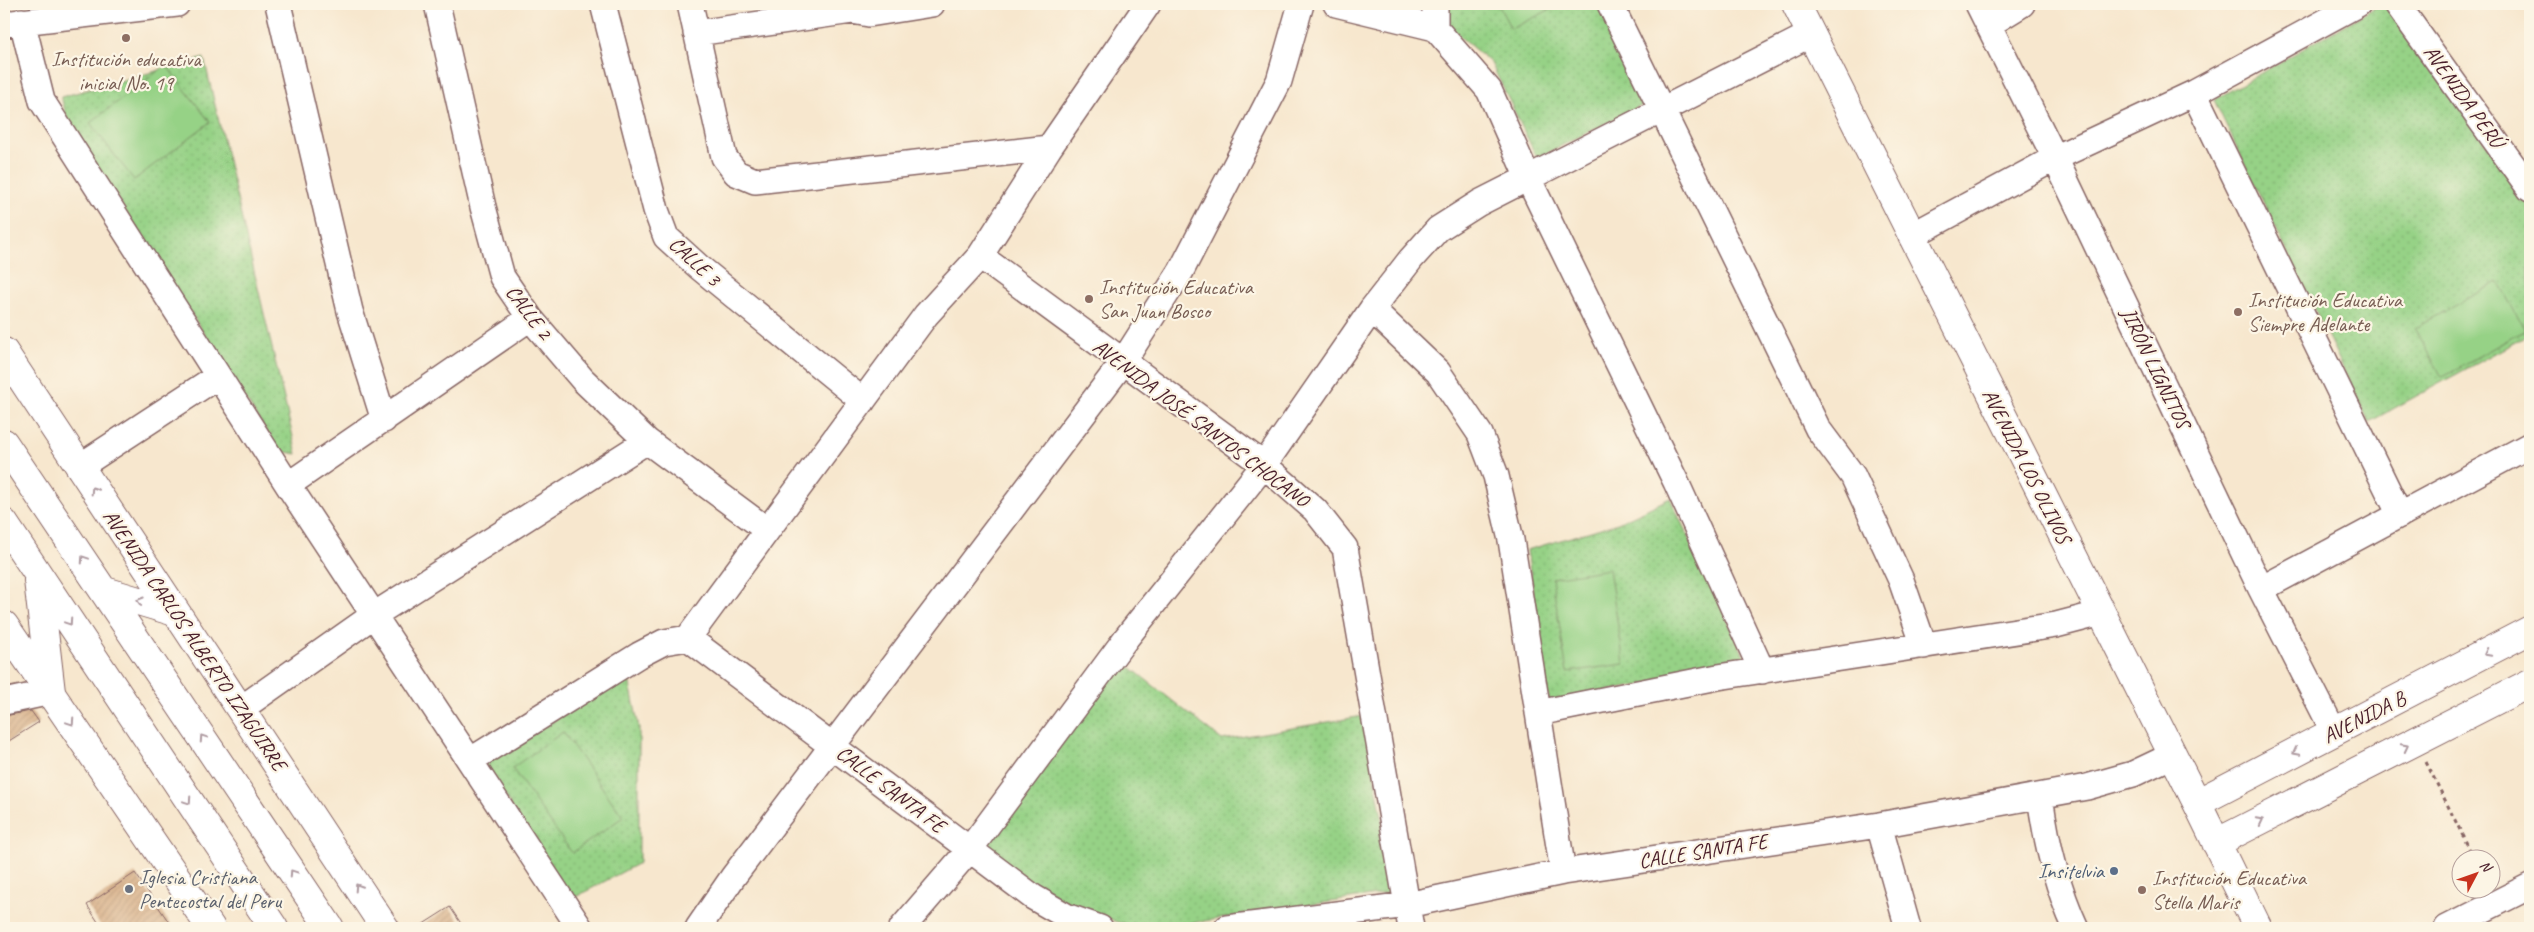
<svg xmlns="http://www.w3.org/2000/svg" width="2534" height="932" font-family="Caveat,sans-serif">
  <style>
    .grass { fill: url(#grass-dots); stroke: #707858 }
    .pitch { fill: #96d286; stroke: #707858 }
    .building { fill: url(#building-hatch) }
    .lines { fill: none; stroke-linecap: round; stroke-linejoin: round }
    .minor-casing { stroke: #876564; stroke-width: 28 }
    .tertiary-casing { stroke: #876564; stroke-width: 30 }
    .primary-casing { stroke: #876564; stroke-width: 30 }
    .path { stroke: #876564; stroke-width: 3; stroke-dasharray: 4 4; stroke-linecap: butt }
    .minor { stroke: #fff; stroke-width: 25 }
    .tertiary { stroke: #fff; stroke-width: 28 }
    .primary { stroke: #fff; stroke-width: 28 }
    .oneway { stroke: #ae9aa0 }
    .education-dot { fill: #8d6e63; stroke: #fcf5e5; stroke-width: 2 }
    .service-dot { fill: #5c6f8a; stroke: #fcf5e5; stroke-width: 2 }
    .worship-dot { fill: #6b7280; stroke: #fcf5e5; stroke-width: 2 }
    .labels { text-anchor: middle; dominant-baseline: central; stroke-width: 4.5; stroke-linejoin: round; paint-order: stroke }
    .education-label { font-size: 21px; fill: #785e54; stroke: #fcf5e5; text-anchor: start }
    .street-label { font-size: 21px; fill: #4a1f2b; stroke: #fcf5e5 }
    .service-label { font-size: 21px; fill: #4e5e75; stroke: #fcf5e5; text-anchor: end }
    .worship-label { font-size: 21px; fill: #5b616d; stroke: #fcf5e5; text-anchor: start }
  </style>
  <defs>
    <pattern id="grass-dots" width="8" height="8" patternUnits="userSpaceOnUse" patternTransform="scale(1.25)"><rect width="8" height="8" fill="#96d286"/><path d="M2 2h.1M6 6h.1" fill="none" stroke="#83b474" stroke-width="1.8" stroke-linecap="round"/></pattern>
    <pattern id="building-hatch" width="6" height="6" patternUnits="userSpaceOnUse" patternTransform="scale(1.25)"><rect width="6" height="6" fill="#dab48d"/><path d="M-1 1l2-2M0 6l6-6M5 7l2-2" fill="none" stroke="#bd9a7a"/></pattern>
  </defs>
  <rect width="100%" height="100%" fill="#fcf5e5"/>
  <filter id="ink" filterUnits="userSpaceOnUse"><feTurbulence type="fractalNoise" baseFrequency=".02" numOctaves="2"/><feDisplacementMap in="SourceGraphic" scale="10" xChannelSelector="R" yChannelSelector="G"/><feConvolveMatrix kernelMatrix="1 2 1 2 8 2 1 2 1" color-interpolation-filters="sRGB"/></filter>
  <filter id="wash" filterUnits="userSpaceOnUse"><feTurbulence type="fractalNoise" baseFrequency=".0096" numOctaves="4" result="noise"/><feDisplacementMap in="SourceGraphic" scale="20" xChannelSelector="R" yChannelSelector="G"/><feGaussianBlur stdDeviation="1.12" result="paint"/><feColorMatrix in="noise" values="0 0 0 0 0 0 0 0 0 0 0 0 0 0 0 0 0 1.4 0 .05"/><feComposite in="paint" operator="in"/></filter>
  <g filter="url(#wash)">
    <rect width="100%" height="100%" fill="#f7e7ce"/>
    <!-- grass -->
    <path class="grass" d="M1444 4H1599L1649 102 1537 158 1491 63 1444 23Z
      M2381 4H2386L2530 204V334L2369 422 2214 100Z
      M204 58 297 454 279 451 68 121 61 97Z
      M1670 498 1749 666 1549 701 1527 550 1618 523Z
      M1121 660 1222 740 1363 716 1396 892 1165 927C1154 926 1141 927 1130 925 1073 914 1028 880 982 846Z
      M628 674 639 728V863L570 900 485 764Z"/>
    <!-- pitch -->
    <path class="pitch" d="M1498 4H1561L1511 29Z
      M166 65 210 122 134 180 90 123Z
      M2498 282 2525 330 2442 377 2415 328Z
      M1609 569 1624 664 1567 672 1552 578Z
      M563 732 623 817 572 853 512 768Z"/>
    <g id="blocks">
      <!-- building -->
      <path class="building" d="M31 711 39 722 4 744V716Z
        M135 873 173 928H102L87 905Z
        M450 907 464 928H417Z"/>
    </g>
  </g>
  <g filter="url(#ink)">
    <use href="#blocks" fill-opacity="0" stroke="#876564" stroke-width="1"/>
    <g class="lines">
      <!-- minor casing -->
      <g class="minor-casing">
        <path id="minor" d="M278 4 350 311 384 420
          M437 4 483 207 502 277 530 318 583 380 647 441 767 530
          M603 4 656 210 666 237 699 267 863 401
          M690 4 724 157 736 173 755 181 1049 148
          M1336 4 1435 28 1489 90 1528 178 1676 482 1762 671
          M1610 4 1818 429 1853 476 1901 580 1924 646
          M1978 4 2055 158 2261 589 2334 732
          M2397 4 2530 189
          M22 21 42 101 288 485 580 928
          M4 24 177 4
          M1988 25 2022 4
          M1435 28V4
          M696 33 852 11 869 14 932 4
          M2194 93 2400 515
          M1911 236 2055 158 2194 93 2358 4
          M980 256 1264 465 1315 510 1345 548 1411 928
          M1372 309 1438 372 1480 434 1496 476 1511 540 1563 872
          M79 467 218 376
          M288 485 530 318
          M2261 589 2530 445
          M688 638 1033 897 1066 916 1100 928
          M4 702 51 692
          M242 708 374 615 647 441
          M1538 713 1718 677 2056 625 2102 613
          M471 760 639 655 664 642 688 638 926 315 980 256 1049 148 1148 4
          M2040 796C2046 840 2057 888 2076 928
          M1879 825 1908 928
          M698 928 733 877 1123 362 1181 271 1279 81 1301 4
          M902 928 970 849 1127 637 1264 465 1372 309 1411 259 1438 229 1479 203 1811 34
          M1227 928 1407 905 1563 872 1879 825 2087 787 2133 774 2173 755
          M2447 928 2530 886"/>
      </g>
      <!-- tertiary casing -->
      <g class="tertiary-casing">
        <path id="tertiary" d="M1796 4 2197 803 2258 928
          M4 352C130 545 259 735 385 928
          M4 625 211 928
          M2197 803 2530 630
          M2216 843 2530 683"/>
      </g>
      <!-- primary casing -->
      <g class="primary-casing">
        <path id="primary" d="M4 443 330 928
          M4 523 274 928
          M38 580 51 692
          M105 591 175 612"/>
      </g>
      <!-- path -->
      <path class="path" d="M2426 762 2475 860"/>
      <!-- minor -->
      <use href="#minor" class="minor"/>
      <!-- tertiary -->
      <use href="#tertiary" class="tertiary"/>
      <!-- primary -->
      <use href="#primary" class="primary"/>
    </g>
    <!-- one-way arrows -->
    <defs><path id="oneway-chevron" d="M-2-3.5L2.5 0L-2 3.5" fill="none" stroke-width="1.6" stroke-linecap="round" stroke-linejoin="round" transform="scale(1.25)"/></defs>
    <g class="oneway">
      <use href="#oneway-chevron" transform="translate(94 490) rotate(-123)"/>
      <use href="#oneway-chevron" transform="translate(84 559) rotate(-124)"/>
      <use href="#oneway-chevron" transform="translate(140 601) rotate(-163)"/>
      <use href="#oneway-chevron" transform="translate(69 622) rotate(56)"/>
      <use href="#oneway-chevron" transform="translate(2487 653) rotate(153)"/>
      <use href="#oneway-chevron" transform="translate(71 722) rotate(56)"/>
      <use href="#oneway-chevron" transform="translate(203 738) rotate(-124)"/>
      <use href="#oneway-chevron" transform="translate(2405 747) rotate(-27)"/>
      <use href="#oneway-chevron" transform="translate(2296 752) rotate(153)"/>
      <use href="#oneway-chevron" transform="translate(188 801) rotate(56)"/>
      <use href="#oneway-chevron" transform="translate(2260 821) rotate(-27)"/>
      <use href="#oneway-chevron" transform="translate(293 873) rotate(-124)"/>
      <use href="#oneway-chevron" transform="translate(358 887) rotate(-123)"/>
    </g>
  </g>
  <!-- markers -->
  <g class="education-dot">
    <circle cx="126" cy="38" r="5"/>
    <circle cx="1089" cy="299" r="5"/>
    <circle cx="2238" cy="312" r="5"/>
    <circle cx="2142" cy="890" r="5"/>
  </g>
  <circle class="service-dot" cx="2114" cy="871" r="5"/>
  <circle class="worship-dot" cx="129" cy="889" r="5"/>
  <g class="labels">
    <!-- education labels -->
    <g class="education-label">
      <text x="126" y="59" text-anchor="middle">Institución educativa<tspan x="126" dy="24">inicial No. 19</tspan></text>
      <text x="1099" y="287">Institución Educativa<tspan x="1099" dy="24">San Juan Bosco</tspan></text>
      <text x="2248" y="300">Institución Educativa<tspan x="2248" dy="24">Siempre Adelante</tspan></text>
      <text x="2152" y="878">Institución Educativa<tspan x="2152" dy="24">Stella Maris</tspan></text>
    </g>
    <!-- street labels -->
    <g class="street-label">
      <text transform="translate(2464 96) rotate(54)">AVENIDA PERÚ</text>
      <text transform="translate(695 261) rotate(43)">CALLE 3</text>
      <text transform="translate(529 312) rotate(53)">CALLE 2</text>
      <text transform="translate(2156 368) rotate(64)">JIRÓN LIGNITOS</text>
      <text transform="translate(1201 423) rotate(37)">AVENIDA JOSÉ SANTOS CHOCANO</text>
      <text transform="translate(2027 466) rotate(63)">AVENIDA LOS OLIVOS</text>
      <text transform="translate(195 640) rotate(56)">AVENIDA CARLOS ALBERTO IZAGUIRRE</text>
      <text transform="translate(2364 717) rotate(-27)">AVENIDA B</text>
      <text transform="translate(891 789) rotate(37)">CALLE SANTA FE</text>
      <text transform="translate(1703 851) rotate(-9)">CALLE SANTA FE</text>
    </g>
    <!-- service labels -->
    <g class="service-label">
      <text x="2104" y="871">Insitelvia</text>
    </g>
    <!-- worship labels -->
    <g class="worship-label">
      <text x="139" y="877">Iglesia Cristiana<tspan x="139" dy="24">Pentecostal del Peru</tspan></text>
    </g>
  </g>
  <!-- margin -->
  <rect width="2534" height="932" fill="none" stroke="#fcf5e5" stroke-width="20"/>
  <!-- north arrow -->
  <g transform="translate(2476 874) rotate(49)"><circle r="24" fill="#fcf5e5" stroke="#b59f9b"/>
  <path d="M0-4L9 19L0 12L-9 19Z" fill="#c8321e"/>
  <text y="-8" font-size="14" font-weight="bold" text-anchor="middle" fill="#4a1f2b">N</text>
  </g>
</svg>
